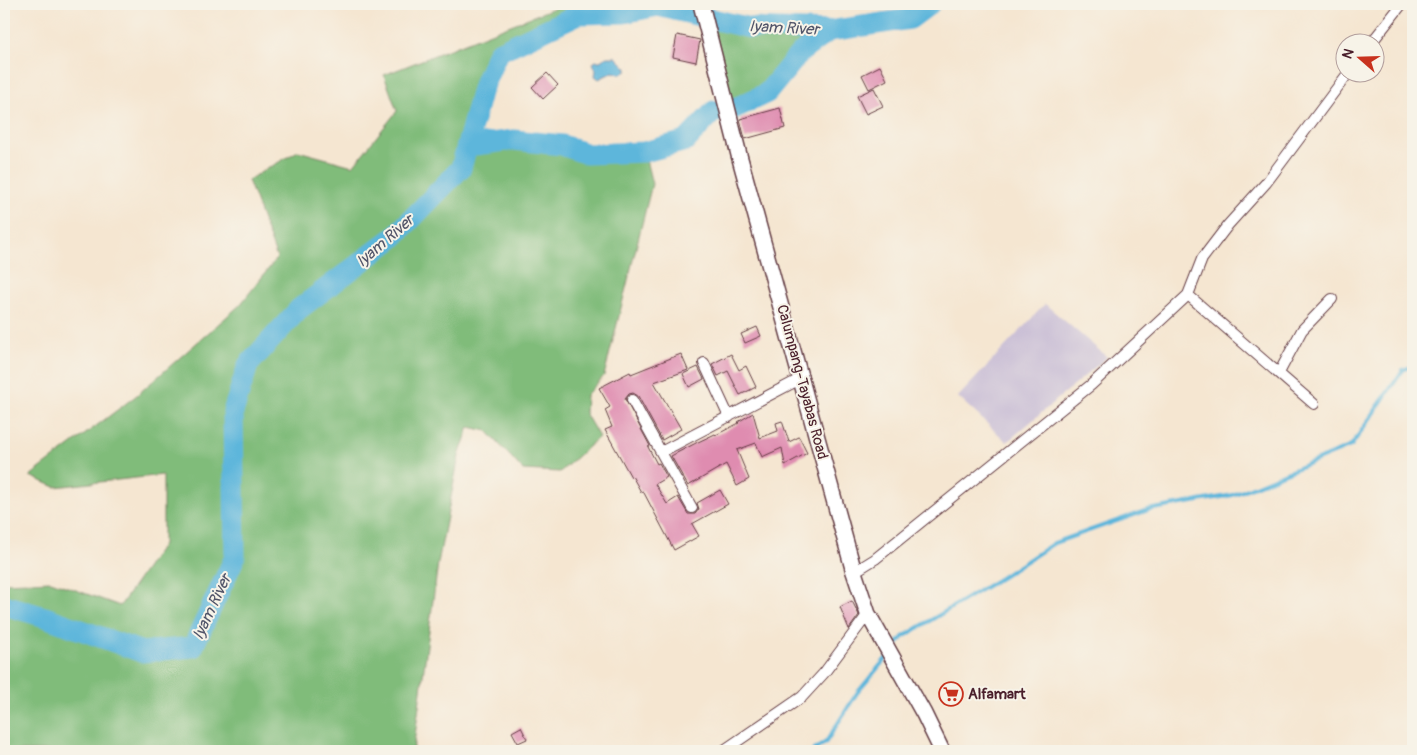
<svg xmlns="http://www.w3.org/2000/svg" width="1417" height="755" font-family="Pangolin,sans-serif">
  <style>
    .industrial { fill: #cabfd6 }
    .forest { fill: #80bc7a; stroke: #656e52 }
    .water { fill: #5db6db; stroke: #546a83 }
    .lines { fill: none; stroke-linecap: round; stroke-linejoin: round }
    .stream { stroke: #5db6db; stroke-width: 4 }
    .river { stroke: #5db6db; stroke-width: 21 }
    .building { fill: #df8cb0 }
    .minor-casing { stroke: #643d44; stroke-width: 12 }
    .secondary-casing { stroke: #643d44; stroke-width: 18 }
    .minor { stroke: #fff; stroke-width: 10 }
    .secondary { stroke: #fff; stroke-width: 15 }
    .labels { text-anchor: middle; dominant-baseline: central; stroke-width: 4; stroke-linejoin: round; paint-order: stroke }
    .street-label { font-size: 15px; fill: #4a1f2b; stroke: #f7f3e8 }
    .poi-label { font-size: 15px; font-weight: bold; fill: #4a1f2b; stroke: #f7f3e8; text-anchor: start }
    .water-label { font-size: 16px; font-style: italic; fill: #515469; stroke: #f7f3e8 }
  </style>
  <rect width="100%" height="100%" fill="#f7f3e8"/>
  <filter id="ink" filterUnits="userSpaceOnUse"><feTurbulence type="fractalNoise" baseFrequency=".02" numOctaves="2"/><feDisplacementMap in="SourceGraphic" scale="10" xChannelSelector="R" yChannelSelector="G"/><feConvolveMatrix kernelMatrix="1 2 1 2 8 2 1 2 1" color-interpolation-filters="sRGB"/></filter>
  <filter id="wash" filterUnits="userSpaceOnUse"><feTurbulence type="fractalNoise" baseFrequency=".0096" numOctaves="4" result="noise"/><feDisplacementMap in="SourceGraphic" scale="20" xChannelSelector="R" yChannelSelector="G"/><feGaussianBlur stdDeviation="1.12" result="paint"/><feColorMatrix in="noise" values="0 0 0 0 0 0 0 0 0 0 0 0 0 0 0 0 0 1.4 0 .05"/><feComposite in="paint" operator="in"/></filter>
  <g filter="url(#wash)">
    <rect width="100%" height="100%" fill="#f5e6d1"/>
    <!-- industrial -->
    <path class="industrial" d="M1045 304 1107 357 1007 442 958 397Z"/>
    <!-- forest -->
    <path class="forest" d="M564 4H701L704 17 750 28 829 31 800 53 767 93 727 112 704 17 658 6 624 13 579 14 498 52 482 89 467 146 514 140 562 145 587 154 644 152 652 184 604 376 586 395 585 413 599 437 560 472 523 470 487 431 469 427 459 456 438 563 413 751H4V583L51 581 120 606 163 544V475L55 487 30 476 137 395 240 305 277 258 248 180 298 151 353 166 397 111 384 75Z"/>
    <!-- water -->
    <path class="water" d="M607 57H616L627 68V71L620 74 613 72 599 79 595 76 596 70 593 63 596 61H600Z"/>
    <g class="lines">
      <!-- stream -->
      <path class="stream" d="M892 650 903 637 1002 577 1054 543 1148 510 1233 495 1351 446 1403 370 1413 366
        M813 751 826 742 857 693 888 656"/>
      <!-- river -->
      <path class="river" d="M467 146 514 140 562 145 587 154 644 152 686 141 714 111 727 112 767 93 800 53 829 31
        M4 605 45 617 142 652 193 647 235 557 233 412 248 365 299 309 393 238 461 168 482 89 498 52 579 14 624 13 658 6 750 28 829 31 910 19 930 4"/>
    </g>
    <g id="blocks">
      <!-- building -->
      <path class="building" d="M677 35 700 40 696 62 673 57Z
        M880 66 887 80 869 89 862 75Z
        M547 73 558 85 543 99 532 87Z
        M874 88 883 106 866 114 857 96Z
        M780 108 785 128 745 139 740 119Z
        M757 327 761 336 745 343 741 334Z
        M681 354 688 370 654 382 681 429 662 440 638 396 633 393 629 394 625 399 650 446 648 447 657 464 659 463 667 477 655 484 667 504 678 497 688 514H695L699 509 697 503 720 490 728 504 692 524 699 536 674 550 643 491 641 492 632 476 631 477 605 430 612 427 605 410 610 407 599 388 630 372 631 374Z
        M731 354 739 370 746 366 756 387 740 395 728 371 718 376 712 364Z
        M698 367 704 379 689 387 683 374Z
        M753 413 760 438 778 431 776 423 782 421 789 442 799 437 807 453 785 465 782 448 762 457 756 443 737 450 749 479 737 486 726 464 688 486 671 456 696 443 715 434 716 435 739 423 738 422Z
        M852 601 859 615 849 629 840 607Z
        M521 727 527 739 518 743 512 732Z"/>
    </g>
  </g>
  <g filter="url(#ink)">
    <use href="#blocks" fill-opacity="0" stroke="#643d44" stroke-width="1"/>
    <g class="lines">
      <!-- minor casing -->
      <g class="minor-casing">
        <path id="minor" d="M1372 42 1402 4
          M1188 295 1314 404
          M704 363 729 417
          M1279 373 1302 330 1332 299
          M632 400 692 508
          M661 452 802 378
          M854 572 875 559 1091 385 1188 295 1202 259 1228 225 1266 183 1349 72
          M723 751 802 697 824 673 868 614"/>
      </g>
      <!-- secondary casing -->
      <g class="secondary-casing">
        <path id="secondary" d="M701 4 739 155 854 572 868 614 924 714 942 751"/>
      </g>
      <!-- minor -->
      <use href="#minor" class="minor"/>
      <!-- secondary -->
      <use href="#secondary" class="secondary"/>
    </g>
  </g>
  <!-- icons -->
  <defs>
    <g id="supermarket-ring" transform="scale(1.25)"><circle r="9.5" fill="#f7f3e8" stroke="#c8321e" stroke-width="1.5"/><path d="M-6-5.5h2.5l.6 2H6L4.5 2H-2.5L-4.4-4H-6ZM-1.5 3.2a1.3 1.3 0 1 0 .1 0ZM3 3.2a1.3 1.3 0 1 0 .1 0Z" fill="#c8321e"/></g>
  </defs>
  <g fill-rule="evenodd">
    <use href="#supermarket-ring" x="951" y="694"/>
  </g>
  <g class="labels">
    <!-- street labels -->
    <g class="street-label">
      <text transform="translate(802 382) rotate(75)">Calumpang-Tayabas Road</text>
    </g>
    <!-- poi labels -->
    <g class="poi-label">
      <text x="968" y="694">Alfamart</text>
    </g>
    <!-- water labels -->
    <g class="water-label">
      <text transform="translate(784 28) rotate(3)">Iyam River</text>
      <text transform="translate(385 241) rotate(-41)">Iyam River</text>
      <text transform="translate(212 607) rotate(-65)">Iyam River</text>
    </g>
  </g>
  <!-- margin -->
  <rect width="1417" height="755" fill="none" stroke="#f7f3e8" stroke-width="20"/>
  <!-- north arrow -->
  <g transform="translate(1360 58) rotate(290)"><circle r="24" fill="#f7f3e8" stroke="#b29e9c"/>
  <path d="M0-4L9 19L0 12L-9 19Z" fill="#c8321e"/>
  <text y="-8" font-size="14" font-weight="bold" text-anchor="middle" fill="#4a1f2b">N</text>
  </g>
</svg>
